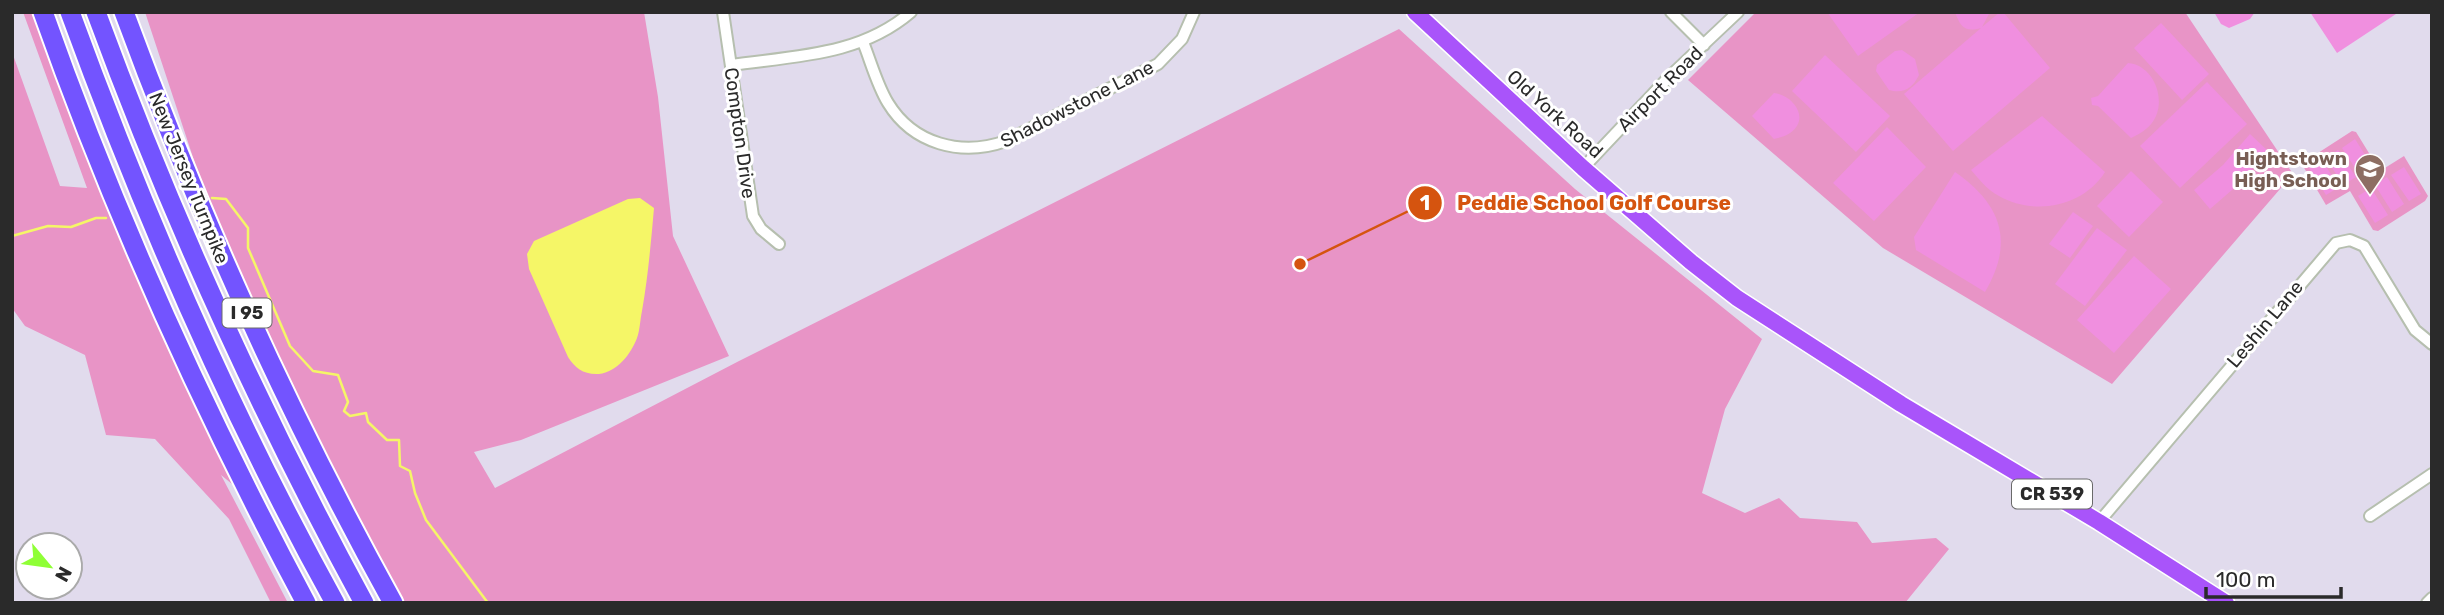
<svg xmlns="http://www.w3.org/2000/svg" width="2444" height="615" font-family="Rubik,sans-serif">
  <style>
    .green { fill: #e894c6 }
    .pitch { fill: #f08fdf }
    .water { fill: #f5f667 }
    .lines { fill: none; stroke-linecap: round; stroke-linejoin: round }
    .stream { stroke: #f5f667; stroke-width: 2.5 }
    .minor-casing { stroke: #b6bfaf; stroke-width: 14 }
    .primary-casing { stroke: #fff; stroke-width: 19 }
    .motorway-casing { stroke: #fff; stroke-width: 23 }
    .minor { stroke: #fff; stroke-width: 10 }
    .primary { stroke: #a954fa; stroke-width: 16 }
    .motorway { stroke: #7354ff; stroke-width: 19 }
    .labels { text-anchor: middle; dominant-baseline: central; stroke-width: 6; stroke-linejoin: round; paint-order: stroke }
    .shield { fill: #fff; stroke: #6a6a6a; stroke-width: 2 }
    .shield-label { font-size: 18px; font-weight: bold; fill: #2a2a2a }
    .street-label { font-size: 19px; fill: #2a2a2a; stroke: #fff }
    .education-label { font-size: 19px; font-weight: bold; fill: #785e54; stroke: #fff; text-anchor: end }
    .leader { fill: none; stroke: #d5540f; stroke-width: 2.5 }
    .callout-dot { fill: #d5540f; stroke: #fff; stroke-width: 2.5 }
    .mark-label { font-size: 21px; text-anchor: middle; font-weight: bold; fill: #fff }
    .callout-label { font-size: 21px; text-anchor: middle; font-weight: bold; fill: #d5540f; stroke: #fff; stroke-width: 6; stroke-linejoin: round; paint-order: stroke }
  </style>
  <rect width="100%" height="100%" fill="#e1dbed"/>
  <!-- green -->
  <path class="green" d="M23 12H47L112 185 259 506 221 475 288 603H271L229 519 155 439 106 435 85 355 25 326 12 308V52L60 186 87 188Z
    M145 12H644L658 97 673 236 729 356 521 440 474 452 495 488 739 361 1399 29 1575 189 1762 339 1725 409 1702 493 1745 513 1779 498 1800 518 1857 522 1872 543 1936 538 1949 549 1905 603H387L256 348Z
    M1756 12H2185L2293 174 2112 384 1883 248 1688 80Z
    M2352 131 2356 132 2380 171 2404 156 2428 196 2425 201 2378 231 2373 230 2350 191 2326 205 2303 166 2304 162Z"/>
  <!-- pitch -->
  <path class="pitch" d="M1827 12H1920L1858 56Z
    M1955 12H1990L1982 27 2000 12H2003L2050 68 1953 151 1904 94 1981 28C1966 32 1961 29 1955 12Z
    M2214 12H2255L2250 19 2229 28 2221 24Z
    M2310 12H2399L2337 53Z
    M2161 23 2209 74 2182 100 2134 48Z
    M1902 50 1915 59 1919 75C1912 89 1903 94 1889 90L1876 71 1877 65 1895 51Z
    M1825 55 1890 116 1856 152 1792 91Z
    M2128 63C2152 65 2165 95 2156 116 2151 127 2142 133 2131 138L2098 106 2092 105 2091 98 2098 96Z
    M2207 82 2247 124 2180 188 2140 146Z
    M1774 93C1793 95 1811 119 1790 133 1786 136 1779 138 1774 139L1752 116Z
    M2042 116 2105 172C2083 207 2034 216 1999 196 1987 190 1980 180 1971 170Z
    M1887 127 1926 167 1874 221 1833 183Z
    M2250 134 2268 151 2241 181 2236 177 2240 183 2210 209 2194 190 2223 165Z
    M2355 139 2372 166 2359 174 2342 148Z
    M2338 150 2356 177 2343 185 2326 158Z
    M2322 160 2339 187 2326 195 2309 168Z
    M2404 167 2421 194 2409 201 2391 175Z
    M2131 171 2163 202 2129 237 2097 206Z
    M1955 172C2001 204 2015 241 1985 292L1916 250 1914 237Z
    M2387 177 2404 204 2392 212 2375 185Z
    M2371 188 2388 215 2375 223 2358 196Z
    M2073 212 2093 226 2070 258 2049 244Z
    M2097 228 2127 250 2085 306 2055 284Z
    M2134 256 2171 289 2114 353 2077 320Z"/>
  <!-- water -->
  <path class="water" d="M640 198 654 208C651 242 648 277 642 311 640 320 640 330 637 338 631 354 617 372 599 374 584 375 575 368 568 357L529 269 527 254 534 241 628 199Z"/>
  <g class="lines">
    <!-- stream -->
    <path class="stream" d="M212 198 226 199 248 228V248L290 346 313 371 338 375 348 402 344 411 350 416 366 413 368 422 387 440H399L400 466 410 471 415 493 426 520 488 603
      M12 236 48 226 71 227 96 218H106"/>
    <!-- minor casing -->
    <g class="minor-casing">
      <path id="minor" d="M723 12 753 216 761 229 779 244
        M1671 12 1704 45
        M863 42C871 62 877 85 888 103 913 144 961 157 1006 141L1158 64 1182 39 1194 12
        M731 65C794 56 860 56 911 12
        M1583 168 1667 79 1738 12
        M2370 516 2432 474
        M2099 522 2336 243 2350 240 2364 246 2415 330 2432 344
        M2427 603 2432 598"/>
    </g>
    <!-- primary casing -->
    <g class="primary-casing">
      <path id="primary" d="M1415 12 1583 168 1691 262 1737 298 1901 404 2099 522 2226 603"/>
    </g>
    <!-- motorway casing -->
    <g class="motorway-casing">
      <path id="motorway" d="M43 12C115 216 204 412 306 603
        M70 12C144 215 230 413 335 603
        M96 12C171 216 260 412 364 603
        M124 12C199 216 288 413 393 603"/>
    </g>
    <!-- minor -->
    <use href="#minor" class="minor"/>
    <!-- primary -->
    <use href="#primary" class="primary"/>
    <!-- motorway -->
    <use href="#motorway" class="motorway"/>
  </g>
  <!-- icons -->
  <defs>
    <g id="school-pin" transform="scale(1.575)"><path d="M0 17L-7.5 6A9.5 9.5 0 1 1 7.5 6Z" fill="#8d6e63" stroke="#fff"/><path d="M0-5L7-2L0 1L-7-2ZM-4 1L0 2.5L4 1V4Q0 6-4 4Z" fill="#fff"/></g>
  </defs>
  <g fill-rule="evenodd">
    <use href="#school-pin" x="2370" y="169"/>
  </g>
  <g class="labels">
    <!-- shield labels -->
    <g class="shield">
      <rect x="222.5" y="298.5" width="49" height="29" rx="5"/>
      <rect x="2012" y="479.5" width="80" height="29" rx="5"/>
    </g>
    <g class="shield-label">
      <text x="247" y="313">I 95</text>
      <text x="2052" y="494">CR 539</text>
    </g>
    <!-- street labels -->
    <g class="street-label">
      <text transform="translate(1660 89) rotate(-45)">Airport Road</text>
      <text transform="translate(1077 104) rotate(-27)">Shadowstone Lane</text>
      <text transform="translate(1555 114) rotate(42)">Old York Road</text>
      <text transform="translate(740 133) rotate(82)">Compton Drive</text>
      <text transform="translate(189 178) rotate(68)">New Jersey Turnpike</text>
      <text transform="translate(2265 324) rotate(-50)">Leshin Lane</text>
    </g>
    <!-- education labels -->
    <g class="education-label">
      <text x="2347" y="158">Hightstown<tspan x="2347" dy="22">High School</tspan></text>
    </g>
  </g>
  <!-- callouts -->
  <path class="leader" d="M1300 264L1425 203"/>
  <g class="callout-dot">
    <circle cx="1300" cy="264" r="7"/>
    <circle cx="1425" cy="203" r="18"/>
  </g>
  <g class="mark-label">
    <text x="1425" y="210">1</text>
  </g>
  <g class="callout-label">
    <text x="1594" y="210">Peddie School Golf Course</text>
  </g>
  <!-- border -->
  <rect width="2444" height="615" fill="none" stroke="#2a2a2a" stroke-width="28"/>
  <!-- north arrow -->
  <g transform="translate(49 566) rotate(119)"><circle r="33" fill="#ffffff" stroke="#aaaaaa" stroke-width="2"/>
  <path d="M0-5L12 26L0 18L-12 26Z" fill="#8fff36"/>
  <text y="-10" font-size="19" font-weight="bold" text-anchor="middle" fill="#2a2a2a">N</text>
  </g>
  <!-- scale -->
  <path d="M2206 587v10h135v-10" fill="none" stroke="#2a2a2a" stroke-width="3.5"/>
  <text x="2216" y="587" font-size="21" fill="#2a2a2a" stroke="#ffffff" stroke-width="5" paint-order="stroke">100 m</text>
</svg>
